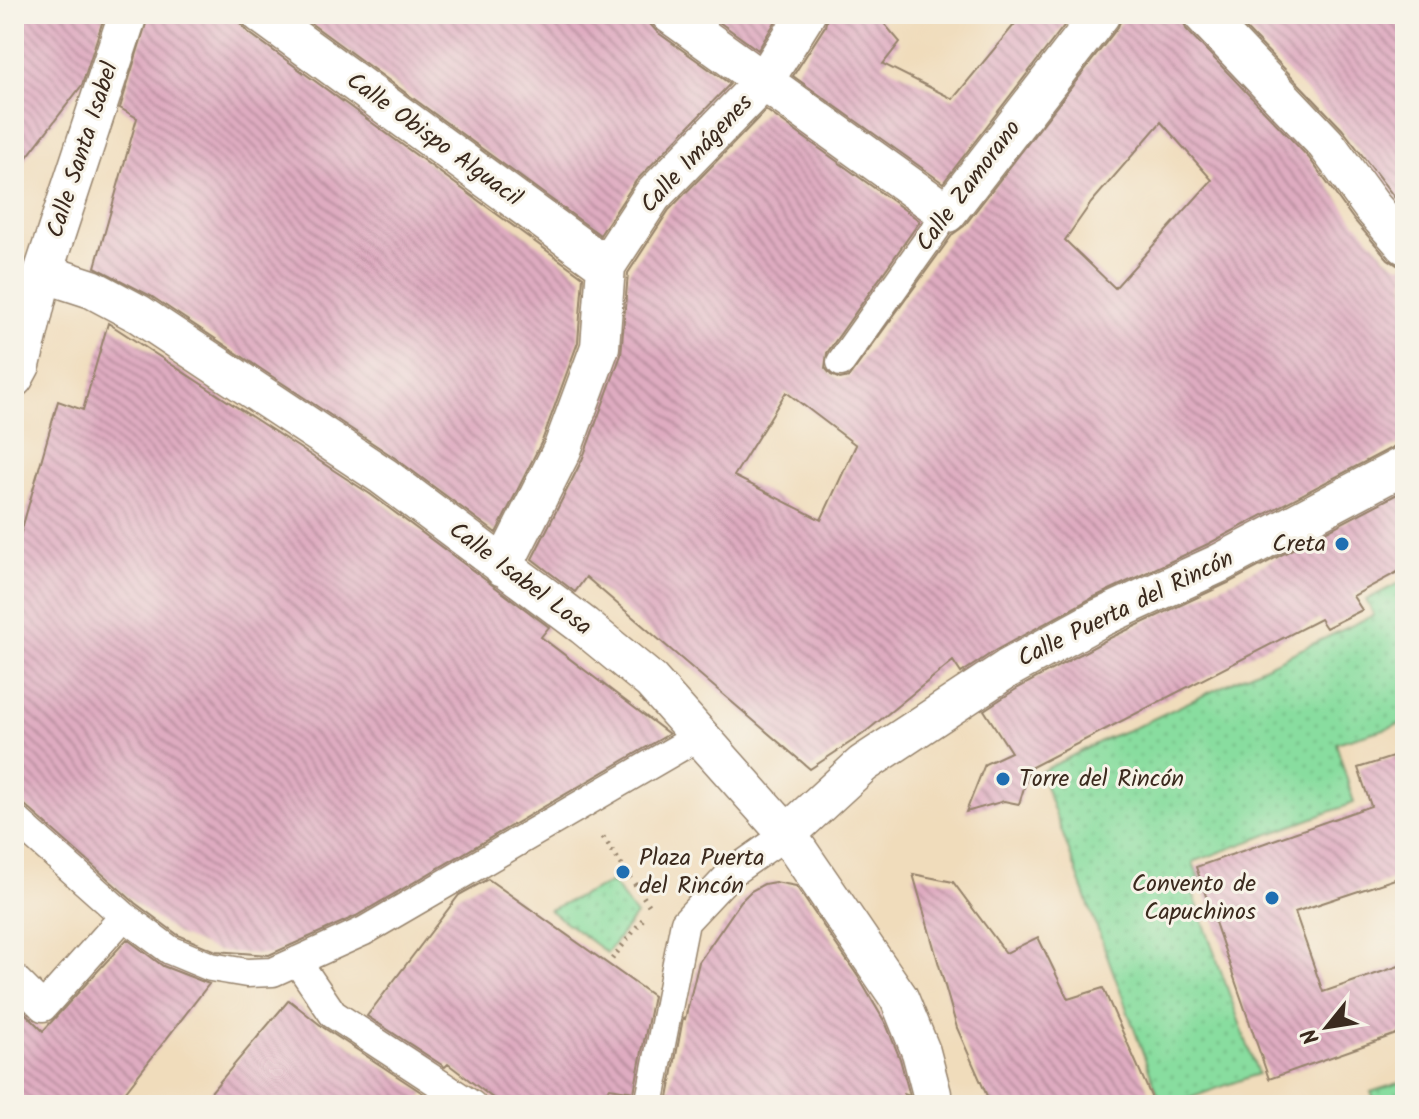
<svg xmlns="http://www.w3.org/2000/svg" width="1419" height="1119" font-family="Kalam,sans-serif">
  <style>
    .garden { fill: url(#garden-dots); stroke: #62845e; stroke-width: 2 }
    .building { fill: url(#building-back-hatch); fill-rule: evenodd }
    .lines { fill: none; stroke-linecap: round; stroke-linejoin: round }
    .pedestrian-casing { stroke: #96836c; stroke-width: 31 }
    .minor-casing { stroke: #96836c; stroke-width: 41 }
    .path { stroke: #96836c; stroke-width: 5; stroke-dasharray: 2 6; stroke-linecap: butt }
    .pedestrian { stroke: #fff; stroke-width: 28 }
    .minor { stroke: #fff; stroke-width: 38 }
    .poi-dot { fill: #1f6fb2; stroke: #f7f3e8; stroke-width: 3 }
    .labels { text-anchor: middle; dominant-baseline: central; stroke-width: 6; stroke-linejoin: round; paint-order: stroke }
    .street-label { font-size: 24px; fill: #3b2a1e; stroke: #f7f3e8 }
    .poi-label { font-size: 24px; fill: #3b2a1e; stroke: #f7f3e8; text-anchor: end }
  </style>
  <defs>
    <pattern id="garden-dots" width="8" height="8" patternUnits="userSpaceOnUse" patternTransform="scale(2)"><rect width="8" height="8" fill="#88dd9f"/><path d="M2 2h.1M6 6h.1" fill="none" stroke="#76be88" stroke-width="1.8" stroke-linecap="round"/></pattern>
    <pattern id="building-back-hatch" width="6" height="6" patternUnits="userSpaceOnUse" patternTransform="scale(2)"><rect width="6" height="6" fill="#dfacc1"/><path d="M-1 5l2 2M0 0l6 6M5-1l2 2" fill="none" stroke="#b68c9c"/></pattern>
  </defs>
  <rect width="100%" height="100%" fill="#f7f3e8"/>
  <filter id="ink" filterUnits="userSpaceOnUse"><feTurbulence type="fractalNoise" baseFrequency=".0125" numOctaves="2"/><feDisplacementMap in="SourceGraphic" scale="16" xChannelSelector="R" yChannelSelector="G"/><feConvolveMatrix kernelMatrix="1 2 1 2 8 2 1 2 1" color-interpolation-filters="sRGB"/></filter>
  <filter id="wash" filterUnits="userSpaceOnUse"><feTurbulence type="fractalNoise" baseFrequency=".006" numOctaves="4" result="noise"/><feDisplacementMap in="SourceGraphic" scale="32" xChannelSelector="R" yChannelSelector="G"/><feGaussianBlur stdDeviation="1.8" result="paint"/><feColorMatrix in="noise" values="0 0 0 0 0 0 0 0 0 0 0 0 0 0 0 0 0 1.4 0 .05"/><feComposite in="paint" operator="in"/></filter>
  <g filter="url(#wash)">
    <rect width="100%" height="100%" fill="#f0dcbb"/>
    <!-- garden -->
    <path class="garden" d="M1405 580V723L1336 743 1354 803 1193 862 1202 888 1193 893 1258 1074 1170 1105H1162L1040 772 1107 738 1136 727 1374 615 1366 600Z
      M612 882 636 915 607 953 549 910Z
      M1405 1081V1105H1376L1371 1092Z"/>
    <g id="blocks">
      <!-- building -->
      <path class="building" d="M14 14H105L82 85 14 174Z
        M149 14H239L241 24 248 32 583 277 578 342 542 441 496 533 395 458 151 296 95 267 137 118 120 108Z
        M298 14H648L650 24 657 32 730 84 636 181 600 235Z
        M708 14H780L758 50Z
        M828 14H876L900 42 883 64 953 99 1023 14H1073L943 183 793 76 825 26Z
        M1123 14H1181L1186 29 1309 158 1354 220 1388 259 1397 265 1405 266V443L1395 446 1208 544 1090 599 996 650 961 673 953 661 863 734 810 769 586 577 575 592 532 559 582 460 621 355 628 273 669 210 766 110 920 221 827 353 825 368 831 375 840 379 849 377 953 234 964 226 1118 27ZM1161 122 1212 180 1115 288 1065 240 1091 203ZM786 392 856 445 821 520 734 476Z
        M1232 14H1405V211L1342 129Z
        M108 323 370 494 549 627 541 637 669 734 356 916 269 955 216 951 178 935 135 903 25 805 14 801V557L58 401 83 410Z
        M1405 490V568L1353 596 1362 610 1326 628 1320 619 1030 768 1019 804 1004 801 966 812 985 764 1011 752 984 710 1018 688 1110 638 1228 583Z
        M1405 753V886L1398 887 1395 879 1295 912 1323 992 1405 964V1031L1269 1079 1196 867 1371 806 1358 768Z
        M913 874 953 882 1006 953 1038 937 1068 999 1103 988 1155 1105H991L957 1028Z
        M488 879 653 996 634 1092 610 1088 596 1105H502L448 1064 445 1067 367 1016 459 895Z
        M775 882 796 886 859 978 886 1024 900 1059 910 1096 904 1094 901 1105H672L673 1099 668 1098 683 1018 685 1019 699 962 741 901 751 891 764 884Z
        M127 939 163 966 209 984 115 1105H14V1002L43 1031Z
        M289 1000 324 1028 424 1094 416 1105H200Z"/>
    </g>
  </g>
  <g filter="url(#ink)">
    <use href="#blocks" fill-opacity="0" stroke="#96836c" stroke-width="2"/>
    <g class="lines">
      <!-- pedestrian casing -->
      <g class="pedestrian-casing">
        <path id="pedestrian" d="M841 362 947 213
          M14 818 124 916 170 950 211 967 247 973 273 972 364 931 701 735
          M297 961 333 1014 472 1105
          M14 978 43 1007 124 916
          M649 1105 685 922 731 873 787 834"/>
      </g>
      <!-- minor casing -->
      <g class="minor-casing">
        <path id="minor" d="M261 14 606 266
          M670 14 947 213 1101 14
          M1202 14 1326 144 1372 207 1405 245
          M43 273 92 289 139 314 383 476 584 626 651 681 787 834 899 998 921 1052 932 1094 931 1105
          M14 378 21 365 43 273 128 14
          M503 567 562 450 600 347 606 266 652 196 764 81 806 14
          M787 834 863 764 1007 669 1100 618 1218 564 1405 465"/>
      </g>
      <!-- path -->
      <path class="path" d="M603 837 649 905
        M612 959 643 919"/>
      <!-- pedestrian -->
      <use href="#pedestrian" class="pedestrian"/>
      <!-- minor -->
      <use href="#minor" class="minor"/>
    </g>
  </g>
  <!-- markers -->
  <g class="poi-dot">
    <circle cx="1342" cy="544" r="8"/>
    <circle cx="1003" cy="779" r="8"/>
    <circle cx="623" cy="872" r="8"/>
    <circle cx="1272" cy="898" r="8"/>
  </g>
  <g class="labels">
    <!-- street labels -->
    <g class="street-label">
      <text transform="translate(434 140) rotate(36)">Calle Obispo Alguacil</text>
      <text transform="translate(83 150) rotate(-72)">Calle Santa Isabel</text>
      <text transform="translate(697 154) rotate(-47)">Calle Imágenes</text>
      <text transform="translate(969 186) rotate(-53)">Calle Zamorano</text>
      <text transform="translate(520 579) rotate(37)">Calle Isabel Losa</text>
      <text transform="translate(1126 609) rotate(-26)">Calle Puerta del Rincón</text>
    </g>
    <!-- poi labels -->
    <g class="poi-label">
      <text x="1326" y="544">Creta</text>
      <text x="1019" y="779" text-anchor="start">Torre del Rincón</text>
      <text x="639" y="858" text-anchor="start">Plaza Puerta<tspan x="639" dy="28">del Rincón</tspan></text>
      <text x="1256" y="884">Convento de<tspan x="1256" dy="28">Capuchinos</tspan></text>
    </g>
  </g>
  <!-- margin -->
  <rect width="1419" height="1119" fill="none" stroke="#f7f3e8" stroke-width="48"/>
  <!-- north arrow -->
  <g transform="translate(1327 1027) rotate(240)" stroke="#f7f3e8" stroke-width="6" paint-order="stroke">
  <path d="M0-6L14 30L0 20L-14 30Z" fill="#3b2a1e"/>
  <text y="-12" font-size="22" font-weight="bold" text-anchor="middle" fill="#3b2a1e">N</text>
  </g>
</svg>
